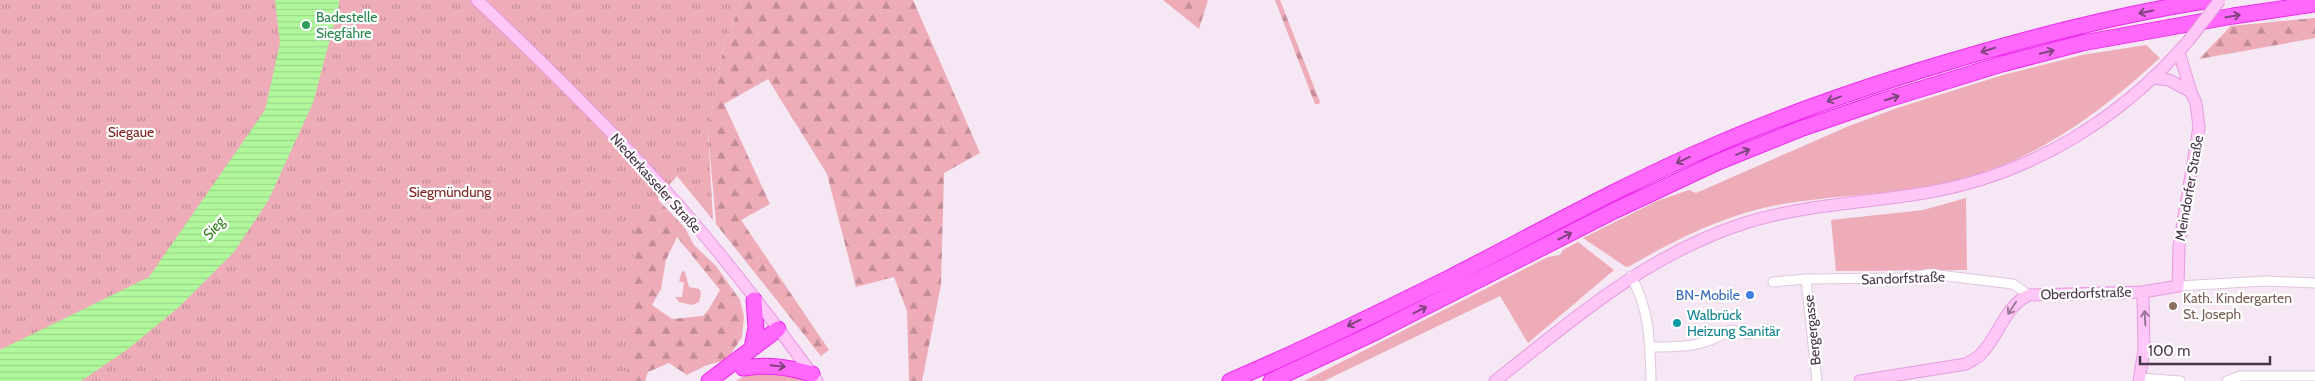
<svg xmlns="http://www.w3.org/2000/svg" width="2315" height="381" font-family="Cabin,sans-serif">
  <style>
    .grass { fill: #edacb7 }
    .forest { fill: url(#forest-firs); fill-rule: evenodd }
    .park { fill: url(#park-tufts) }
    .water { fill: url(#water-rules) }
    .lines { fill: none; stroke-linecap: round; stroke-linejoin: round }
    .street-casing { stroke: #e0c5df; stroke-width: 11 }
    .secondary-casing { stroke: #e69ade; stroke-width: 13 }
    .highway-casing { stroke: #ed29ed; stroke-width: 17 }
    .street { stroke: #fff; stroke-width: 9 }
    .secondary { stroke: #ffc7f8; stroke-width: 11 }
    .highway { stroke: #ff68fa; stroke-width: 15 }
    .secondary-bridge-casing { stroke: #e69ade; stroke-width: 13; stroke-linecap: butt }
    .secondary-bridge { stroke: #ffc7f8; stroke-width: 11 }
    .oneway { stroke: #80447e }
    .oneway2 { stroke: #9b7798 }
    .leisure-dot { fill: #2e9e5b; stroke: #fff; stroke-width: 2 }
    .shop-dot { fill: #3f7fe0; stroke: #fff; stroke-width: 2 }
    .education-dot { fill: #8d6e63; stroke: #fff; stroke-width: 2 }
    .culture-dot { fill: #0f9aa8; stroke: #fff; stroke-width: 2 }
    .labels { text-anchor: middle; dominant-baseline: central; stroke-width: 4.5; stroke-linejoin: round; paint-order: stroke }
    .leisure-label { font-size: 14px; fill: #27864d; stroke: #fff; text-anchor: start }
    .park-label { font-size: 14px; fill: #812222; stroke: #fff }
    .street-label { font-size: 14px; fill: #493549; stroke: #fff }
    .shop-label { font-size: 14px; fill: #366cbe; stroke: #fff; text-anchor: end }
    .education-label { font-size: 14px; fill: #785e54; stroke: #fff; text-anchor: start }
    .culture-label { font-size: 14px; fill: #0d838f; stroke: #fff; text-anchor: start }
    .water-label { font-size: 15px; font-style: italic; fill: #32831c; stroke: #fff }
  </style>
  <defs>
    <pattern id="forest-firs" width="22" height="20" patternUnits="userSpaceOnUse" patternTransform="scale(1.25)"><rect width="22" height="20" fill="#edacb7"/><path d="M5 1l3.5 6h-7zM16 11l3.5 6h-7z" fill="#c28d97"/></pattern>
    <pattern id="park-tufts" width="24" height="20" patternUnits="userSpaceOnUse" patternTransform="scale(1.25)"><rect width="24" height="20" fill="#edacb7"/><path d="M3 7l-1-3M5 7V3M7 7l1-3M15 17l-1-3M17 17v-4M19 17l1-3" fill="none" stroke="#c28d97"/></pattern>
    <pattern id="water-rules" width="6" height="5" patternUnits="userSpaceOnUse" patternTransform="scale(1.25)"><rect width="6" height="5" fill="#b1f89d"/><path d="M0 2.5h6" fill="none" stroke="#9ad589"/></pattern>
  </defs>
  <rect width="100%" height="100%" fill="#f5e7f4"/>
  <!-- grass -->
  <path class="grass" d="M2146 45 2160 58C2106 107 2051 150 1981 173 1917 195 1848 193 1783 204 1727 214 1678 238 1630 266L1626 267 1583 238 1657 201 1689 190 1696 193 1849 126 1897 108 2003 75 2082 55Z
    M1966 198 1967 270 1836 271 1831 220 1923 210Z
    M1578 242 1614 270 1528 343 1500 296 1324 381H1304L1548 257 1560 255 1563 250Z
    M682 271 685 272 689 287 699 289 701 293 699 302 692 305 679 302 675 297H682L684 283 679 281Z
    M767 369 803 379 805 381H736L753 371Z"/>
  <!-- forest -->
  <path class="forest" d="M461 0 629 169 685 228 694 245 716 266 740 300 744 317 742 337 727 360 707 365 687 375 669 363 648 372 645 381H613ZM677 237 720 290 709 309 703 316 672 319 652 305 661 289 666 260Z
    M742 0H913L980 153 944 173 941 285 922 381H909L907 311 894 277 856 287 827 174 768 79 724 104 770 204 741 220 829 350 821 356 716 224 708 131 724 45Z
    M1163 0H1208L1199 29Z
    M1275 0H1280L1320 102 1319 104H1315Z
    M2315 18V38L2199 59 2231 26Z"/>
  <!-- park -->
  <path class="park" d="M0 0H742L724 45 708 131 713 220 677 176 636 225 629 290 631 356 624 381H20L0 379Z"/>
  <!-- water -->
  <path class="water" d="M275 0H339V5L313 103 268 201 234 252 179 307 128 349 81 381H0V350L149 277 265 110 280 43Z"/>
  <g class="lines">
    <!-- street casing -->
    <g class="street-casing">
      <path id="street" d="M1631 276C1650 311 1650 342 1651 381
        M1806 279 1817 381
        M1773 282 1806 279 1902 278 1930 274 2013 284 2029 295
        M2178 286 2266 281 2315 283
        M1651 347C1686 347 1701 347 1732 330L1748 334
        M2140 378 2180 381
        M2227 381 2240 376H2315"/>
    </g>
    <!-- secondary casing -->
    <g class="secondary-casing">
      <path id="secondary" d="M477 0C548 67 617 135 681 208 729 263 774 322 817 381
        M2152 78 2169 80 2191 92
        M1495 381C1575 318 1646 255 1745 223 1805 204 1869 203 1930 192 2032 174 2122 118 2189 40
        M1860 381 1966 364C1970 361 1976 359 1980 355 1999 337 2004 306 2029 295L2143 292 2178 286 2179 246 2199 127 2196 103 2191 92 2179 52
        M2139 381 2144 350 2143 292"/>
    </g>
    <!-- highway casing -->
    <g class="highway-casing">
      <path id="highway" d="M752 348 756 328 754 300
        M743 368C768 364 787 367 812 374
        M709 381 778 329
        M1230 381C1303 350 1376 314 1447 279 1535 234 1622 185 1713 146 1786 114 1862 88 1938 65 2027 38 2119 14 2211 0
        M1271 381 1376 332 1616 210 1718 162 1800 129 1882 101 2002 64 2082 43 2233 16 2315 4"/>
    </g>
    <!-- street -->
    <use href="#street" class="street"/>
    <!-- secondary -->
    <use href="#secondary" class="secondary"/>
    <!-- highway -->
    <use href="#highway" class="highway"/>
    <!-- secondary-bridge casing -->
    <g class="secondary-bridge-casing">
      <path id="secondary-bridge" d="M2189 40 2220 0"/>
    </g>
    <!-- secondary-bridge -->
    <use href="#secondary-bridge" class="secondary-bridge"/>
  </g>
  <!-- one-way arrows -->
  <defs><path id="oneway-shaft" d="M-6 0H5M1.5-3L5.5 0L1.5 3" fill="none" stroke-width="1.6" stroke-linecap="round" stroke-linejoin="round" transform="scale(1.25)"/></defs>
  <g class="oneway">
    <use href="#oneway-shaft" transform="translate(2146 12) rotate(168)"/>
    <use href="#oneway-shaft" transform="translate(2233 16) rotate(-9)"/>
    <use href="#oneway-shaft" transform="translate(1988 50) rotate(163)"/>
    <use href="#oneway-shaft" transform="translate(2047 52) rotate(-14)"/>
    <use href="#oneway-shaft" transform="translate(1892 98) rotate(-17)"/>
    <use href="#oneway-shaft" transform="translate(1834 99) rotate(160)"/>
    <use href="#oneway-shaft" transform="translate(1743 152) rotate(-22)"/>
    <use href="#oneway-shaft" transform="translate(1683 160) rotate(155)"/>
    <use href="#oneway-shaft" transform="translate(1565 236) rotate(-27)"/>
    <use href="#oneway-shaft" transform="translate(1420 310) rotate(-27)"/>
    <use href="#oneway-shaft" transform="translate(1354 323) rotate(154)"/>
    <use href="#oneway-shaft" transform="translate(778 366) rotate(6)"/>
  </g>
  <g class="oneway2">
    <use href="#oneway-shaft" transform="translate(2012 308) rotate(123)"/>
    <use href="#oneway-shaft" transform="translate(2145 318) rotate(-93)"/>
  </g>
  <!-- markers -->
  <circle class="leisure-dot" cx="306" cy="25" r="5"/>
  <circle class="shop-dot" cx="1750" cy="295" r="5"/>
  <circle class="education-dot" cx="2173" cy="306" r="5"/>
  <circle class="culture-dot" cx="1677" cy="323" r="5"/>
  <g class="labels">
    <!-- leisure labels -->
    <g class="leisure-label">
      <text x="316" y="17">Badestelle<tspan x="316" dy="16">Siegfähre</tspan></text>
    </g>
    <!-- park labels -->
    <g class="park-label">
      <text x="131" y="132">Siegaue</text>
      <text x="450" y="192">Siegmündung</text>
    </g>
    <!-- street labels -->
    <g class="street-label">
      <text transform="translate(656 183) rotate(48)">Niederkasseler Straße</text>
      <text transform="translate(2189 188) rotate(-80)">Meindorfer Straße</text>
      <text transform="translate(1903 278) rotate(-2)">Sandorfstraße</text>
      <text transform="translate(2086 293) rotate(-2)">Oberdorfstraße</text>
      <text transform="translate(1812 330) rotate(-96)">Bergergasse</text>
    </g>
    <!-- shop labels -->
    <g class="shop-label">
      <text x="1740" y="295">BN-Mobile</text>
    </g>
    <!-- education labels -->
    <g class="education-label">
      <text x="2183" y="298">Kath. Kindergarten<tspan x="2183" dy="16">St. Joseph</tspan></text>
    </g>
    <!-- culture labels -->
    <g class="culture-label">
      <text x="1687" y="315">Walbrück<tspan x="1687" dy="16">Heizung Sanitär</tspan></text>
    </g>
    <!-- water labels -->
    <g class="water-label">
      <text transform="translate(214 228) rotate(-50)">Sieg</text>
    </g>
  </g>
  <!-- scale -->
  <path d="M2140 356v8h130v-8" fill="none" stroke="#493549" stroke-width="2.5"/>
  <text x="2148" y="356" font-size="15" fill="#493549" stroke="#ffffff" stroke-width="4" paint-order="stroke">100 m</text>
</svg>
